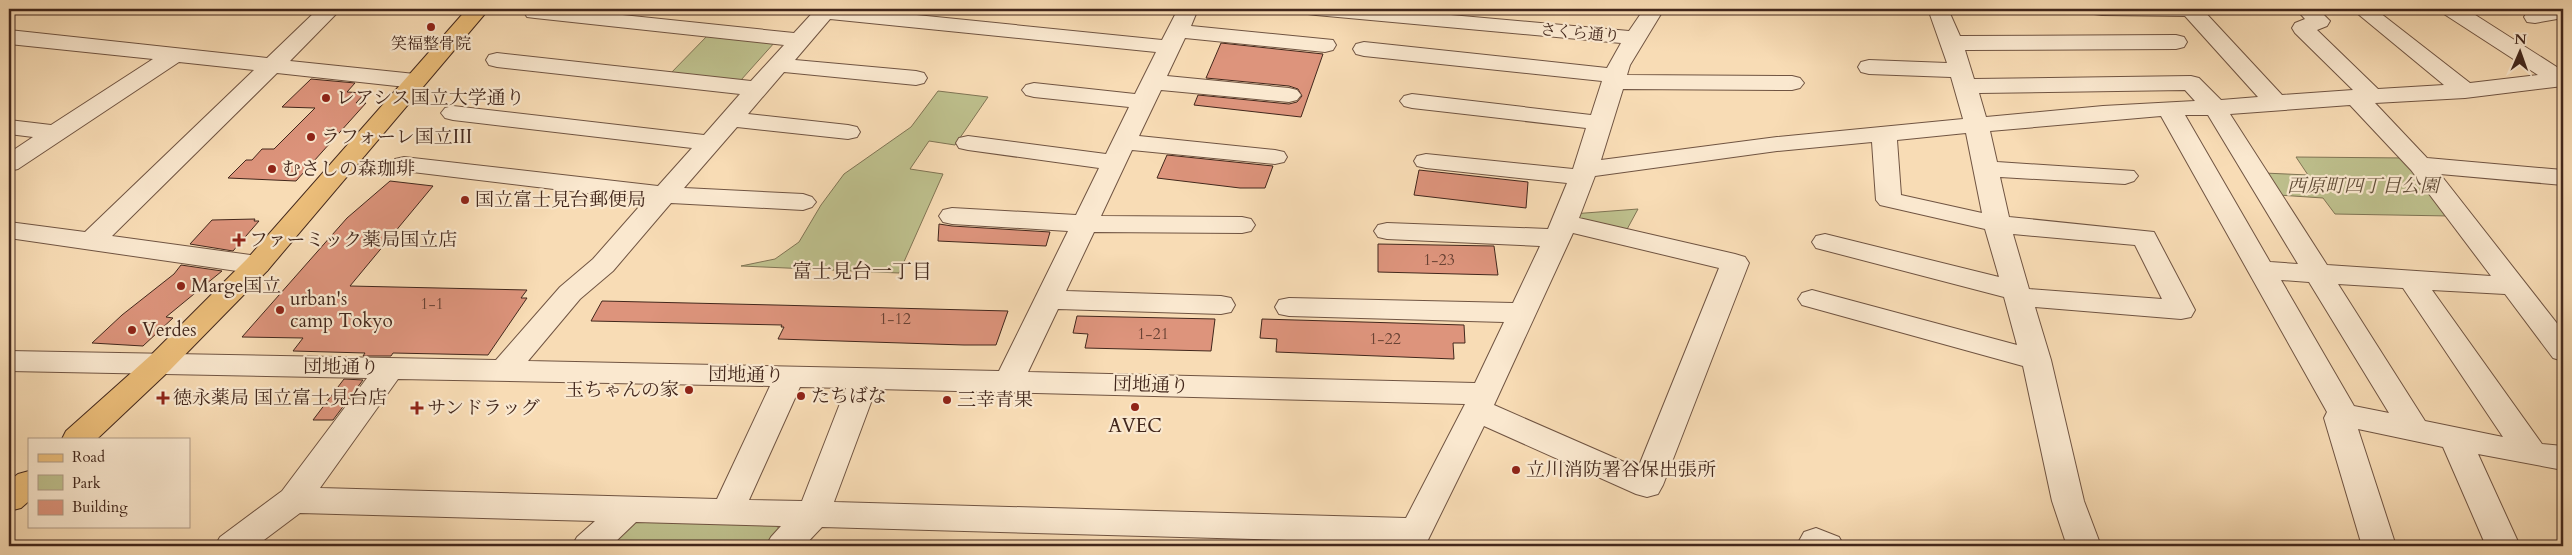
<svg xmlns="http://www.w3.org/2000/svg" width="2572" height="555" font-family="Cardo,'Noto Serif JP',serif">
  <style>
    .green { fill: #bec08d; stroke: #807454 }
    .building { fill: #dd947c; stroke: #42271c }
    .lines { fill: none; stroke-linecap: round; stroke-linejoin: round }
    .minor-casing { stroke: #705442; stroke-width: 2 }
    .major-casing { stroke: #42271c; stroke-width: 2 }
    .minor { fill: #fae8cf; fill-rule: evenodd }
    .major { fill: #ecbe7a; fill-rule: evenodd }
    .poi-dot { fill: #8f2418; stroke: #fae8cf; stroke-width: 2 }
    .labels { text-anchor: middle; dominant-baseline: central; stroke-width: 4.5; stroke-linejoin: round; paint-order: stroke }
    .far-street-label { font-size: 16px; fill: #42271c; stroke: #fae8cf }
    .far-poi-label { font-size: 16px; fill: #42271c; stroke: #fae8cf }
    .number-label { font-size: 16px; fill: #694234 }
    .poi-label { font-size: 19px; fill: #42271c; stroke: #fae8cf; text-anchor: start }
    .park-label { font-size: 19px; font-style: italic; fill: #614d38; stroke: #fae8cf }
    .street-label { font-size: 19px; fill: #42271c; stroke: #fae8cf }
    .neighbourhood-label { font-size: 20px; fill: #42271c; stroke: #fae8cf }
  </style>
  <rect width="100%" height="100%" fill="#f8dcb5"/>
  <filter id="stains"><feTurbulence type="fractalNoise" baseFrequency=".004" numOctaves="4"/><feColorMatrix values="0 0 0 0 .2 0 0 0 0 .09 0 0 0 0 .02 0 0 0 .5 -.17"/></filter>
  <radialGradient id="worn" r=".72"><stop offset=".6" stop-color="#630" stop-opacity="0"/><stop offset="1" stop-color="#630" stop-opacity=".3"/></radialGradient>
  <!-- green -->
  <path class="green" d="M709 34 775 42 741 80 669 75Z
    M938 91 988 97 955 145 929 141 910 169 943 174 899 273 741 266 775 259 799 242 821 205 844 174 911 127Z
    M2296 157 2407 158 2450 216 2335 214 2323 198 2278 195 2264 173 2308 175Z
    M1638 209 1625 233 1579 223 1572 214Z
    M632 519 774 523 781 531 765 546H600Z"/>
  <!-- building -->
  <path class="building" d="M1221 43 1323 54 1301 117 1194 105 1198 95 1289 104 1297 102 1302 96 1298 89 1289 86 1206 78Z
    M311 79 355 83 347 92 365 93 356 103H366L296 181 228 178 246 160H252L262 149H274L315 108 282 107Z
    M1167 155 1263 165 1273 166 1265 188H1240L1157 178Z
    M1419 170 1528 182 1526 208 1414 195Z
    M390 181 433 186 350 286 527 290 521 298H527L488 355 393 353 391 356H363L365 353 293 351 303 338 242 337 347 218Z
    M255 219 254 221H259L233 251 190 244 212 220Z
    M939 224 952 226 1050 232 1046 246 938 241Z
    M1378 244 1494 246 1498 275 1378 272Z
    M181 265 222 271 166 317 173 318 143 346 92 343 122 315 174 274Z
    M602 301 775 305 1008 311 996 345H964L778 339 784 327H781L782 325 591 321Z
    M1077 316 1215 319 1211 351 1085 348 1088 334 1073 333Z
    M1262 319 1464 325 1465 343H1453L1454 359 1276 352 1277 339 1260 338Z
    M344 379 363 380 333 420H313Z"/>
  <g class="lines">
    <!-- minor casing -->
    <g class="minor-casing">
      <path id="minor" d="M318 9H341L290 61 415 74 423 76 426 81 423 86 415 88 277 73 112 236 257 256 267 259 271 265 267 271 257 274 9 238V222L85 232 254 70 179 62 18 169 9 171V153L33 137 9 134V120L51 125 153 59 9 44V30L267 58Z
        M527 9H565L794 33 816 9H857L1162 40 1178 9H1198L1191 26 1333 40 1336 45 1333 50 1325 52 1185 38 1167 76 1289 88 1297 90 1301 95 1297 100 1289 102 1161 90 1139 136 1275 150 1284 152 1287 157 1284 162 1275 164 1132 150 1101 216 1242 217 1251 219 1255 225 1251 231 1242 233 1094 232 1066 291 1221 296 1231 298 1235 305 1231 312 1221 314 1058 309 1028 372 1475 383 1504 322 1289 316 1279 314 1275 307 1279 300 1289 298 1513 303 1540 246 1387 239 1378 237 1374 231 1378 225 1387 223 1548 229 1567 183 1426 168 1417 166 1414 161 1417 156 1426 154 1573 169 1586 128 1412 108 1404 106 1400 101 1404 96 1412 94 1591 115 1602 81 1364 56 1356 54 1353 49 1356 44 1364 42 1607 68 1621 43 1316 15 1308 14 1306 9H1384L1629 31 1644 9H1664L1630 65 1627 75 1792 76 1800 78 1804 83 1800 88 1792 90 1623 89 1601 160 1777 137 1963 119 1951 77 1869 74 1861 72 1858 67 1861 62 1869 60 1947 63 1928 9H1948L1960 36 2176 35 2184 37 2187 42 2184 47 2176 49 1965 50 1974 79 2191 76 2199 78 2221 100 2258 97 2185 16 2102 15 2094 14 2092 9H2202L2282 95 2353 90 2295 33 2292 28 2295 23 2305 19 2296 9H2318L2330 21 2327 26 2317 30 2378 89 2444 85 2352 9H2375L2470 83 2538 75 2444 14 2441 9H2466L2563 71V86L2465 98 2375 103 2427 158 2563 170V185L2440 174 2563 331V361L2553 358 2505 294 2432 290 2542 444 2563 446V470L2478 454 2520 546H2486L2443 447 2358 429 2396 546H2362L2324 418 2327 412 2161 116 1990 131 1997 162 2134 171 2138 176 2134 181 2125 184 2000 177 2009 217 2154 232 2195 310 2191 317 2181 319 2035 307 2051 360 2084 501 2101 546H2067L2052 501 2023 366 1802 305 1798 299 1802 293 1812 290 2017 345 2004 297 1816 248 1812 242 1816 236 1825 234 1999 277 1985 229 1880 205 1876 200 1872 142 1777 151 1595 176 1579 218 1735 254 1745 257 1749 263 1663 485 1658 494 1647 497 1636 494 1484 426 1425 546H1391L1393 543 822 527 804 546H766L771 537 781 526 636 522 611 546H572L577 537 595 521 300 513 256 546H215L220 537 282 491 367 378 9 371V351L496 360 560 287 593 259 645 200 404 171 395 169 392 164 395 159 404 157 658 186 692 148 453 120 445 118 441 113 445 108 453 106 704 135 740 94 497 67 489 65 486 60 489 55 497 53 751 81 784 45 535 18 527 17 524 12ZM830 19 1156 52 1135 94 1034 83 1026 85 1022 90 1026 95 1034 97 1129 107 1106 154 968 136 959 138 956 143 959 148 968 150 1099 168 1076 215 952 208 943 210 939 216 943 222 952 224 1068 231 999 371 528 361 580 299 613 271 671 203 803 210 812 207 816 202 812 197 803 194 684 188 737 127 848 139 857 137 860 132 857 127 848 125 748 114 784 72 916 85 924 83 927 78 924 73 916 71 795 60ZM2185 90 2195 101 2103 106 1986 117 1979 93ZM2350 105 2411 170 2491 276 2327 265 2230 114ZM2185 115H2208L2298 264 2270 262ZM1966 133 1982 213 1901 195 1897 140ZM1573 233 1719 268 1638 468 1494 405ZM2013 234 2135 245 2162 299 2029 289ZM2281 280 2309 282 2389 413 2354 406ZM2338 284 2403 288 2503 437 2425 421ZM398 379 770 386 717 499 320 488ZM800 387 846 388 802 501 749 500ZM876 389 1465 404 1406 518 834 502Z
        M2545 9H2563V18L2535 23 2527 22 2524 17 2527 12Z
        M1816 528 1839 537 1844 546H1802L1799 541 1804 532Z"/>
    </g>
    <!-- major casing -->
    <g class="major-casing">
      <path id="major" d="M467 9H489L267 271 170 370 97 439H62L66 431 150 356 247 259Z
        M29 471V501L21 508 9 511V481L18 474Z"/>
    </g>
    <!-- minor -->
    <use href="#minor" class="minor"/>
    <!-- major -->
    <use href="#major" class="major"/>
  </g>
  <!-- markers -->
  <g class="poi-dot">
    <circle cx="431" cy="27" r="5"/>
    <circle cx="326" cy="98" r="5"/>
    <circle cx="311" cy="137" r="5"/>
    <circle cx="272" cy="169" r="5"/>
    <circle cx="465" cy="200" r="5"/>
    <path d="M236.5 232.5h5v5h5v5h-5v5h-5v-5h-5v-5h5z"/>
    <circle cx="181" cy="286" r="5"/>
    <circle cx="280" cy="310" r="5"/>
    <circle cx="132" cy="330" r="5"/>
    <circle cx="689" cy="390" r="5"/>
    <circle cx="801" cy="396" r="5"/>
    <path d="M160.5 390.5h5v5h5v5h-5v5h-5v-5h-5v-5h5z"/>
    <circle cx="947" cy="400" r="5"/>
    <circle cx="1135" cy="407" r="5"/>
    <path d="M414.5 400.5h5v5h5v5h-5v5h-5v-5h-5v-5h5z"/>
    <circle cx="1516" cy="470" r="5"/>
  </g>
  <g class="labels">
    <!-- far-street labels -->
    <g class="far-street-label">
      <text transform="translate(1580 33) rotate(5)">さくら通り</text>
    </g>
    <!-- far-poi labels -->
    <g class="far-poi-label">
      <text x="431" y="44">笑福整骨院</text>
    </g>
    <!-- number labels -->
    <g class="number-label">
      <text x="1439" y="260">1-23</text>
      <text x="432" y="304">1-1</text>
      <text x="895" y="319">1-12</text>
      <text x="1153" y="334">1-21</text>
      <text x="1385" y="339">1-22</text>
    </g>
    <!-- poi labels -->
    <g class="poi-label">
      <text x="336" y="98">レアシス国立大学通り</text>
      <text x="321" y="137">ラフォーレ国立III</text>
      <text x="282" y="169">むさしの森珈琲</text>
      <text x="475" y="200">国立富士見台郵便局</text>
      <text x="249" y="240">ファーミック薬局国立店</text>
      <text x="191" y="286">Marge国立</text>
      <text x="290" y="299">urban's<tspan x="290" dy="22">camp Tokyo</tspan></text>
      <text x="142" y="330">Verdes</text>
      <text x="679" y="390" text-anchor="end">玉ちゃんの家</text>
      <text x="811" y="396">たちばな</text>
      <text x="173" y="398">徳永薬局 国立富士見台店</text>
      <text x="957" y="400">三幸青果</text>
      <text x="427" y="408">サンドラッグ</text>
      <text x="1135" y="426" text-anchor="middle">AVEC</text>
      <text x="1526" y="470">立川消防署谷保出張所</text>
    </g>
    <!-- park labels -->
    <g class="park-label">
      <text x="2363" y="186">西原町四丁目公園</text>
    </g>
    <!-- street labels -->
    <g class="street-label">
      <text transform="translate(341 367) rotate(1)">団地通り</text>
      <text transform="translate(746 375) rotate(1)">団地通り</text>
      <text transform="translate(1151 385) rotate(2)">団地通り</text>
    </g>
    <!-- neighbourhood labels -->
    <g class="neighbourhood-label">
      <text x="862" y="271">富士見台一丁目</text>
    </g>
  </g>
  <!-- margin -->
  <rect width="2572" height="555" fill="none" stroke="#f8dcb5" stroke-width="30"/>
  <rect x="10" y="10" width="2552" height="535" fill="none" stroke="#42271c" stroke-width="2.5"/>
  <rect x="15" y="15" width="2542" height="525" fill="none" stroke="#42271c"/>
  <!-- legend -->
  <rect x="28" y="438" width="162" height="90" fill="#fae8cf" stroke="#b09b87"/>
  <rect x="38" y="454" width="25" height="8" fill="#ecbe7a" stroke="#b09b87"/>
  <text x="72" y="462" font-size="15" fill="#42271c">Road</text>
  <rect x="38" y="475" width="25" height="15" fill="#bec08d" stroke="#b09b87"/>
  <text x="72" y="488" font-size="15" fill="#42271c">Park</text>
  <rect x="38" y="500" width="25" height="15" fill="#dd947c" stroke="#b09b87"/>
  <text x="72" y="512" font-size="15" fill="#42271c">Building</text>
  <!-- north arrow -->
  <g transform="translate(2520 52) rotate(2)" stroke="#fae8cf" stroke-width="4" paint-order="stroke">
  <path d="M0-4L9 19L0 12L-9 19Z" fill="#42271c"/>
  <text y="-8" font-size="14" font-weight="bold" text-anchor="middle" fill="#42271c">N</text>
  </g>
  <rect width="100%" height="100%" filter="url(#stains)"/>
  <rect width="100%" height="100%" fill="url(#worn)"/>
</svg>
